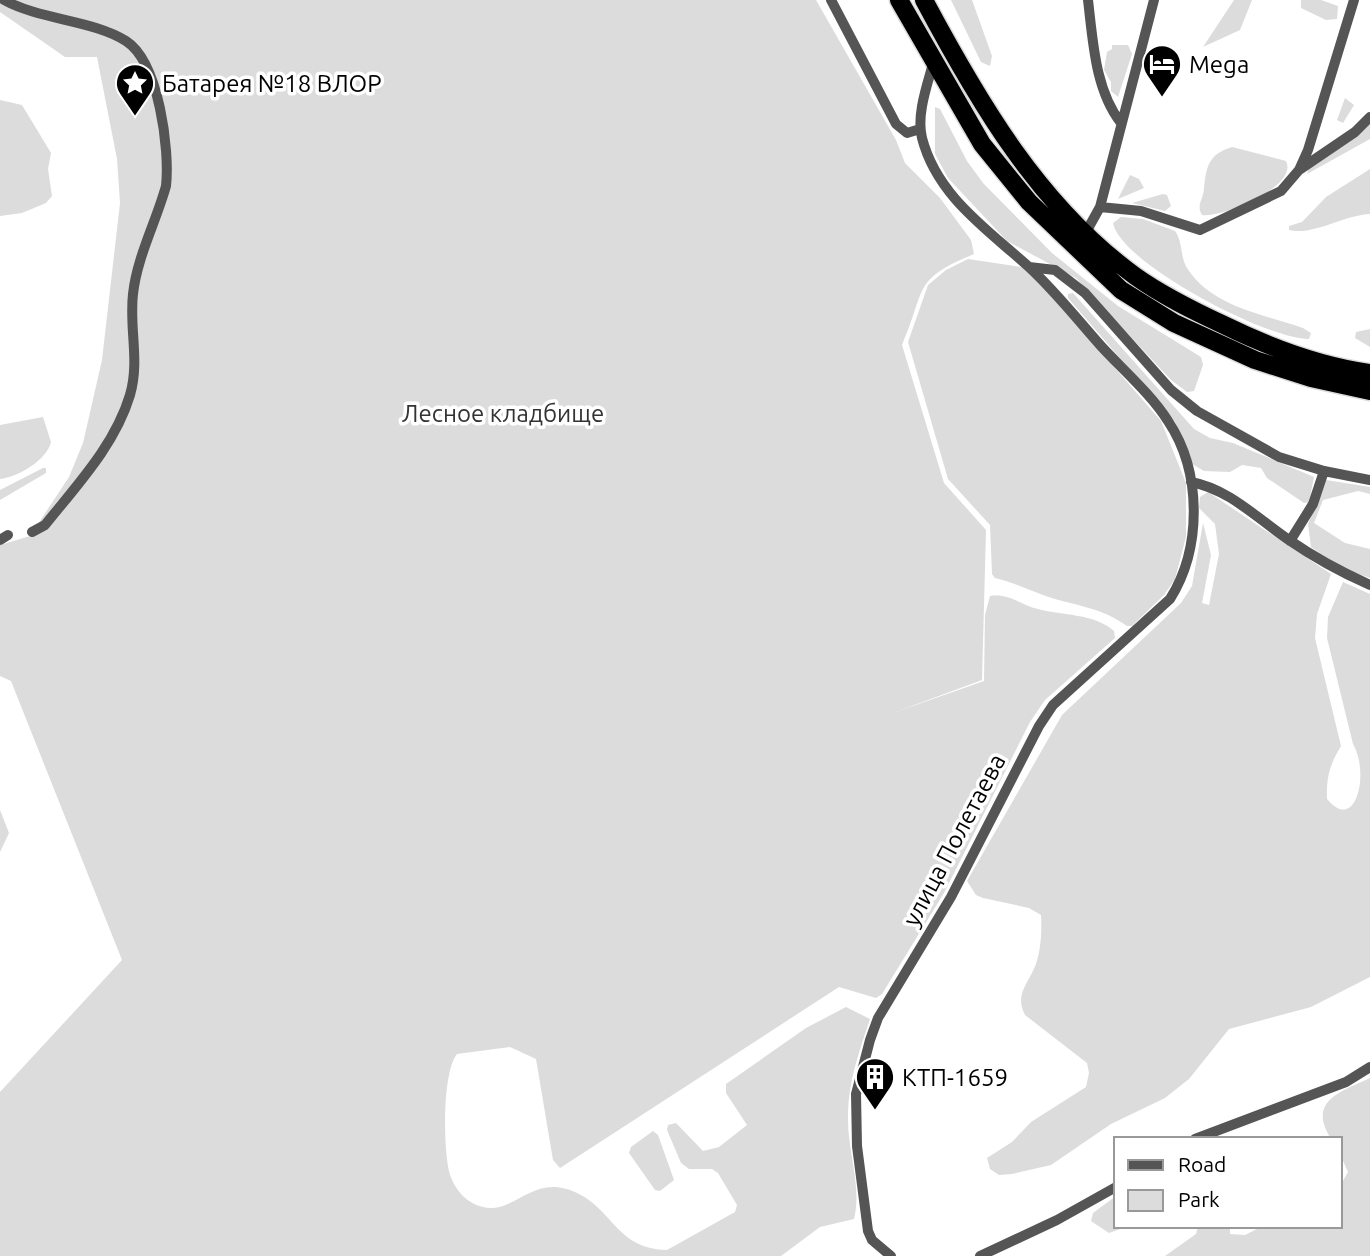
<svg xmlns="http://www.w3.org/2000/svg" width="1370" height="1256" font-family="Ubuntu,sans-serif">
  <style>
    .green { fill: #dcdcdc }
    .lines { fill: none; stroke-linecap: round; stroke-linejoin: round }
    .trunk-casing { stroke: #dbdbdb; stroke-width: 21 }
    .minor { stroke: #555; stroke-width: 10 }
    .trunk { stroke: #000; stroke-width: 18 }
    .labels { text-anchor: middle; dominant-baseline: central; stroke-width: 7; stroke-linejoin: round; paint-order: stroke }
    .poi-label { font-size: 24px; fill: #000; stroke: #fff; text-anchor: start }
    .park-label { font-size: 24px; fill: #333; stroke: #fff }
    .street-label { font-size: 24px; fill: #000; stroke: #fff }
  </style>
  <rect width="100%" height="100%" fill="#fff"/>
  <!-- green -->
  <path class="green" d="M0 0H816L896 140 905 163 940 198 971 240 974 254C911 280 927 288 902 345L944 483 986 530 982 680 893 713 984 681 985 615 990 596C1009 593 1021 605 1038 609 1063 616 1094 613 1114 631L1115 638 1045 700 1030 722 944 893 882 994 876 998 839 987 560 1168 553 1160 536 1059 510 1047 457 1054C442 1072 443 1152 450 1175 456 1191 466 1203 483 1207 515 1215 534 1170 579 1194 614 1212 618 1249 667 1250L735 1212 737 1205 718 1173 712 1169H689L681 1163 667 1130 668 1125 676 1123 703 1151 719 1147 747 1125 726 1093V1084L806 1028 846 1007 870 1019C859 1052 847 1085 848 1120 848 1153 862 1187 854 1219L820 1227 781 1256H0V1092L122 960 11 681 0 676V545L30 536 69 477 83 443 102 360 120 203 117 159 97 57H65L0 12Z
    M951 0H972L992 56 990 66 981 62Z
    M1234 0H1252L1240 30 1203 47Z
    M1301 0H1321L1338 6 1337 19 1326 20 1301 8Z
    M1112 45H1128L1132 54 1118 97 1111 91V82L1104 70 1107 52 1112 49Z
    M1345 98 1354 105 1343 123 1337 120Z
    M0 100 22 105 51 153 48 169 52 196 46 203 22 213 0 216Z
    M935 107 940 109 967 161 983 183 1052 253 1118 306 1201 357 1203 365 1194 391 1187 392 1171 380 1076 278 1007 241 948 178 935 154Z
    M1370 123V139L1307 174 1309 167Z
    M1232 147 1286 161C1299 187 1221 218 1202 215 1196 205 1203 200 1204 189 1206 168 1208 154 1232 147Z
    M1370 169V214C1344 215 1313 236 1289 230V226L1302 222 1326 197Z
    M1130 175 1139 179 1144 188 1118 199Z
    M1163 194 1167 195 1171 206 1165 211 1132 203Z
    M1121 217 1143 219 1175 231C1183 242 1180 257 1187 268 1212 307 1263 314 1303 328L1311 333 1309 339C1269 340 1121 264 1113 223Z
    M968 259 1028 268 1161 421 1186 483V537L1175 579 1164 595 1132 626H1127C1100 606 1073 606 1043 595 1027 589 1012 582 995 578L992 574 990 525 948 479 908 342 928 285 946 270Z
    M1073 293 1194 429 1210 438 1233 443 1314 477 1309 502 1304 503 1267 478 1261 468 1242 465 1230 472 1204 471 1192 464 1175 422 1068 298V294Z
    M1370 329V347L1355 338 1356 332Z
    M43 417 51 442C47 460 18 477 0 479V425Z
    M43 468H46V473L0 500V490Z
    M1326 480 1370 487V494L1358 491 1323 500 1314 523 1345 543 1370 549V578L1341 568 1311 547 1308 524Z
    M1208 492 1331 574 1317 614 1315 638 1341 746C1330 764 1326 778 1327 799 1356 834 1370 773 1353 744L1327 638 1328 617 1343 582 1370 594V977L1311 1007 1229 1029 1189 1079 1165 1098 1111 1124 1051 1165 1012 1174 999 1175 990 1169 987 1158 1012 1142 1031 1122 1086 1087 1089 1073 1087 1063 1025 1015C1014 994 1029 983 1036 964 1041 949 1042 931 1041 915L1029 908 983 898 976 895 967 881 1062 715 1181 603 1192 586 1203 523 1211 555 1202 603 1209 605 1219 554 1215 524 1199 508 1200 497Z
    M0 810 9 833 0 852Z
    M1370 1078V1256H1165L1196 1234 1198 1226H1230V1234L1245 1235 1263 1226H1340V1186L1348 1172 1340 1154V1139H1331C1307 1101 1340 1092 1370 1078Z
    M653 1131 658 1135 674 1180 660 1191 655 1190 629 1153 631 1147Z
    M1116 1196V1226H1129L1109 1233 1091 1221 1093 1213Z"/>
  <g class="lines">
    <!-- trunk casing -->
    <g class="trunk-casing">
      <path id="trunk" d="M899 0 982 144 1029 202 1121 290 1174 323 1255 360 1311 378 1370 391
        M924 0C979 103 1039 206 1135 276 1163 296 1194 311 1224 325 1271 348 1319 366 1370 373"/>
    </g>
    <!-- minor -->
    <path class="minor" d="M4 0C40 20 93 20 126 41 159 62 170 150 166 186 156 222 137 257 133 294 129 328 140 361 130 395 115 445 77 485 45 525L32 532
      M831 0 896 124 907 133 920 129
      M1088 0C1093 41 1095 90 1121 123
      M1299 170 1355 132 1370 117
      M1100 207 1141 211 1200 230 1281 191 1299 170 1308 150 1354 0
      M1085 234 1100 207 1154 0
      M1029 267 1055 270 1085 293 1171 390 1197 411 1279 457 1324 471 1370 480
      M1191 482C1229 489 1258 519 1289 540 1315 558 1341 572 1370 585
      M0 540 8 535
      M1290 541 1313 504 1324 471
      M1195 1139 1346 1082 1370 1067
      M891 1256 872 1240 868 1231 857 1146 856 1094 870 1040 878 1018 951 897 1039 726 1053 705 1170 599C1202 548 1202 472 1168 421 1151 394 1123 370 1101 346 1077 319 1055 291 1029 267 987 229 937 196 922 138 916 114 928 83 934 60
      M980 1256 1057 1220 1116 1187"/>
    <!-- trunk -->
    <use href="#trunk" class="trunk"/>
  </g>
  <!-- icons -->
  <defs>
    <g id="hotel-pin" transform="scale(2.0125)"><path d="M0 17L-7.5 6A9.5 9.5 0 1 1 7.5 6Z" fill="#000" stroke="#fff"/><path d="M-6-4.5h1.5V1H6V5H4.5V3h-9V5H-6ZM-4 0a1.8 1.8 0 1 1 3.6 0ZM.5 0V-2.5h3Q6-2.5 6 0Z" fill="#fff"/></g>
    <g id="sight-pin" transform="scale(2.0125)"><path d="M0 17L-7.5 6A9.5 9.5 0 1 1 7.5 6Z" fill="#000" stroke="#fff"/><path d="M0-6L1.8-2.2L6-1.7L2.9 1.2L3.7 5.4L0 3.3L-3.7 5.4L-2.9 1.2L-6-1.7L-1.8-2.2Z" fill="#fff"/></g>
    <g id="building-pin" transform="scale(2.0125)"><path d="M0 17L-7.5 6A9.5 9.5 0 1 1 7.5 6Z" fill="#000" stroke="#fff"/><path d="M-4-6H4V6H1V3H-1V6H-4ZM-2.5-4.3h1.7v1.8h-1.7ZM.8-4.3h1.7v1.8H.8ZM-2.5-1h1.7V.8h-1.7ZM.8-1h1.7V.8H.8Z" fill="#fff"/></g>
  </defs>
  <g fill-rule="evenodd">
    <use href="#hotel-pin" x="1162" y="64"/>
    <use href="#sight-pin" x="135" y="83"/>
    <use href="#building-pin" x="875" y="1077"/>
  </g>
  <g class="labels">
    <!-- poi labels -->
    <g class="poi-label">
      <text x="1189" y="64">Mega</text>
      <text x="162" y="83">Батарея №18 ВЛОР</text>
      <text x="902" y="1077">КТП-1659</text>
    </g>
    <!-- park labels -->
    <g class="park-label">
      <text x="503" y="413">Лесное кладбище</text>
    </g>
    <!-- street labels -->
    <g class="street-label">
      <text transform="translate(954 840) rotate(-62)">улица Полетаева</text>
    </g>
  </g>
  <!-- legend -->
  <rect x="1114" y="1137" width="228" height="91" fill="#ffffff" stroke="#999999" stroke-width="2"/>
  <rect x="1128" y="1160" width="35" height="10" fill="#555555" stroke="#999999" stroke-width="2"/>
  <text x="1178" y="1172" font-size="21" fill="#000000">Road</text>
  <rect x="1128" y="1190" width="35" height="21" fill="#dcdcdc" stroke="#999999" stroke-width="2"/>
  <text x="1178" y="1207" font-size="21" fill="#000000">Park</text>
</svg>
